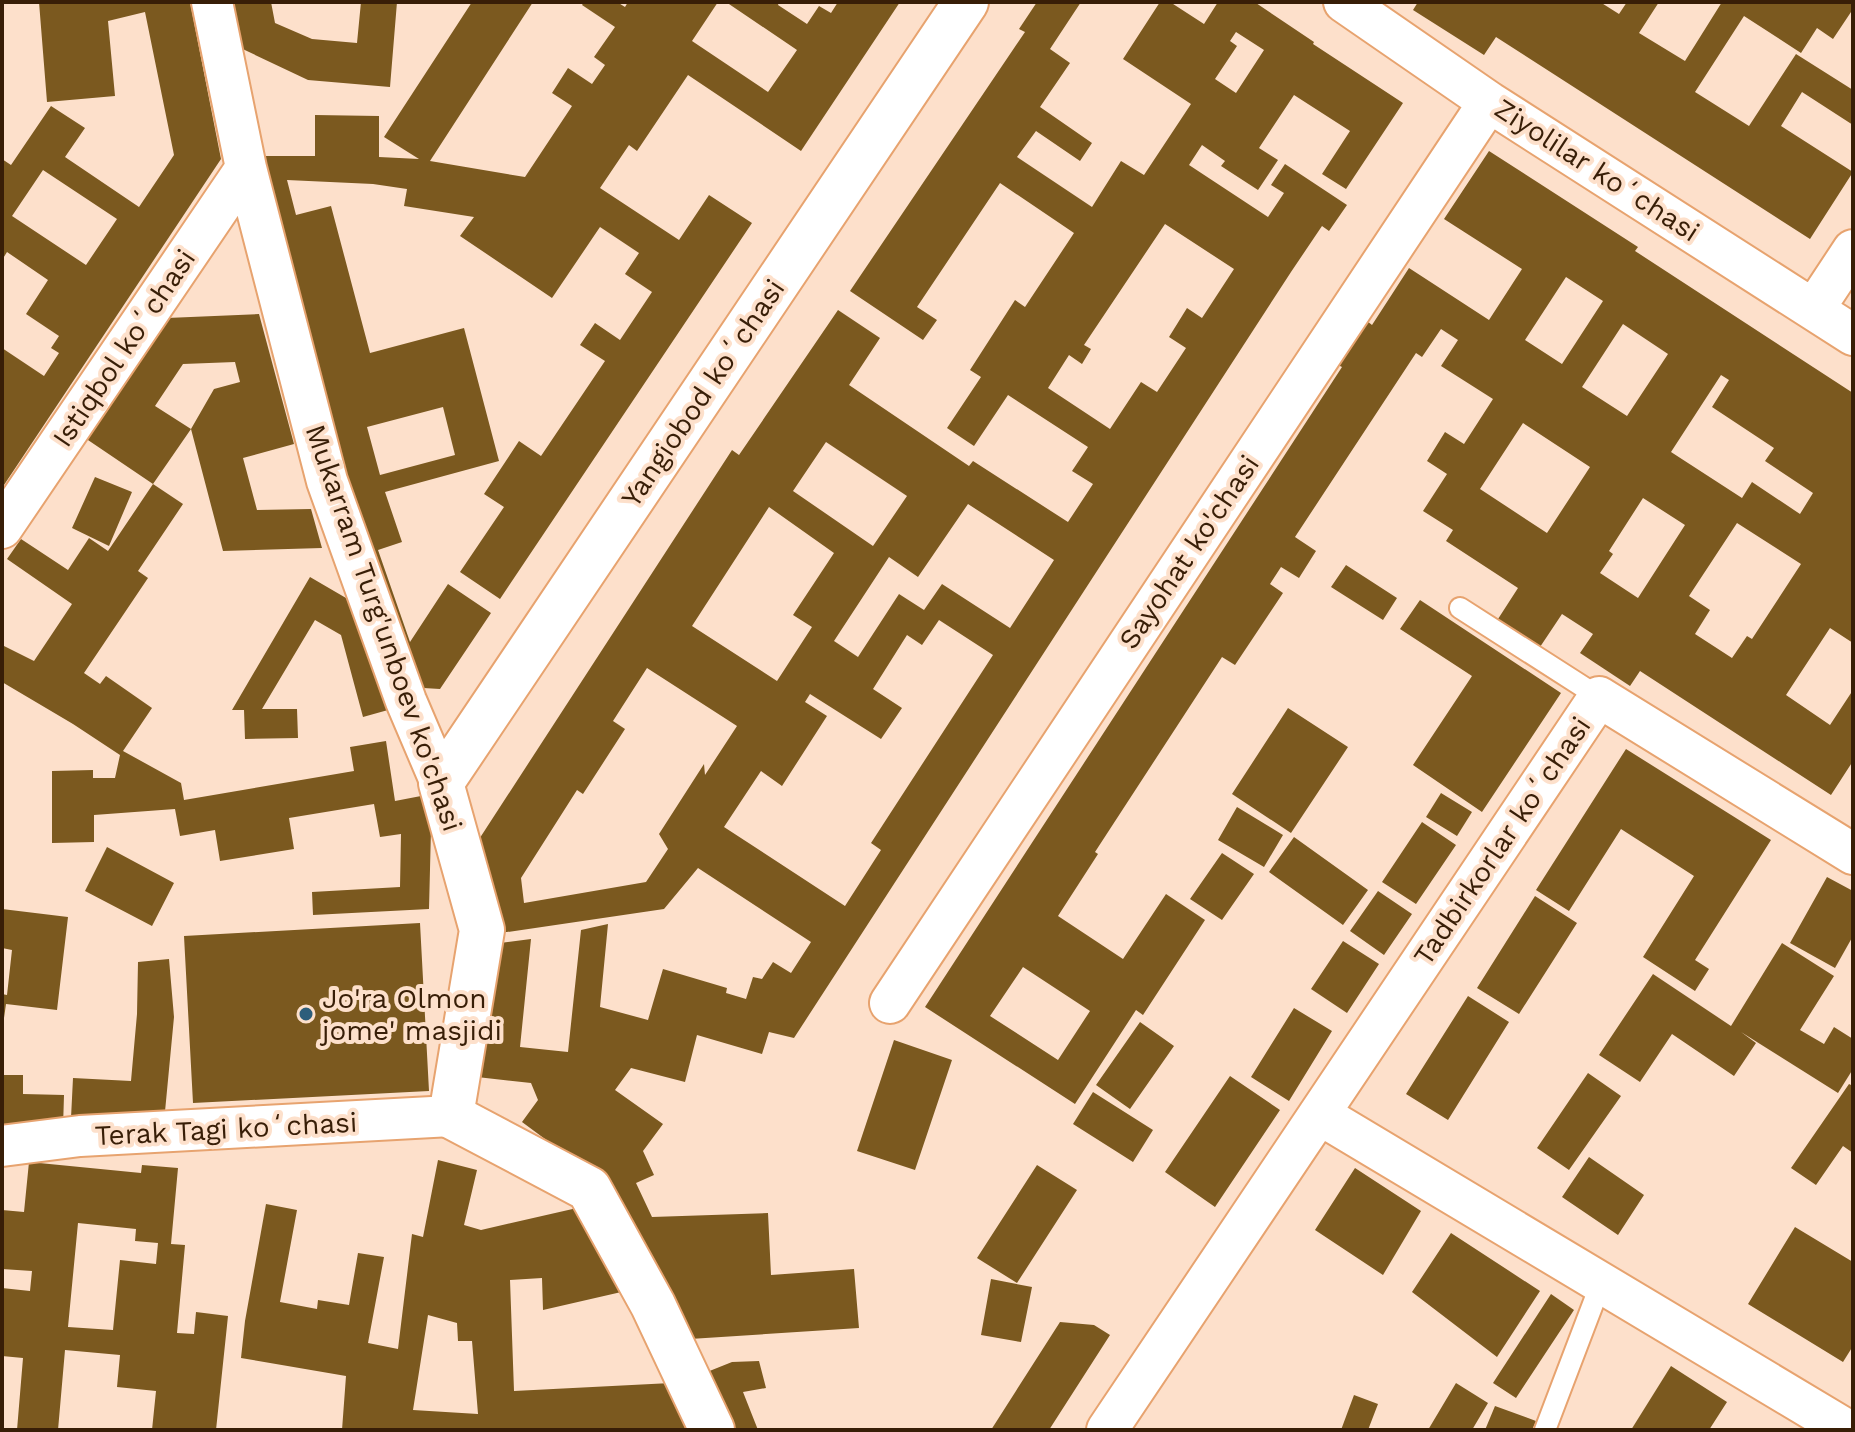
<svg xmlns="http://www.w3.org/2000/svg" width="1855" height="1432" font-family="'Work Sans',sans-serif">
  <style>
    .building { fill: #7b591f; fill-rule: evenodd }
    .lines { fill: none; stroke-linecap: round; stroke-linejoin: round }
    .lane-casing { stroke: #e7a36f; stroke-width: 24 }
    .street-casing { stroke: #e7a36f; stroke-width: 44 }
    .secondary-casing { stroke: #e7a36f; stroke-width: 48 }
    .lane { stroke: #fff; stroke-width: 20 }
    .street { stroke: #fff; stroke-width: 40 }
    .secondary { stroke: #fff; stroke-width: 44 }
    .poi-dot { fill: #2d5e7b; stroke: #fde0cb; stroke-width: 3 }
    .labels { text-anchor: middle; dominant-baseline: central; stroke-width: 8; stroke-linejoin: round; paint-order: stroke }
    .street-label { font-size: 28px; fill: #381e07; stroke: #fde0cb }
    .poi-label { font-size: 28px; fill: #381e07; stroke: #fde0cb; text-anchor: start }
  </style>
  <rect width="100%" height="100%" fill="#fde0cb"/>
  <!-- building -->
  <path class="building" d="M39 2H190L221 159 2 488V348L44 376 59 353 51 348 59 336 26 314 48 280 7 252 2 260V159L11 165 51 106 85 128 65 157 139 207 174 155 145 12 108 21 115 96 47 102ZM43 170 117 219 86 265 12 216Z
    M223 2H271L275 23 312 39 357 43 361 2H397L390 87 308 80 232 44Z
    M472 2H533L430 161 525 177 572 106 552 93 568 68 592 84 605 65 594 57 615 27 582 5 584 2H617L625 7 628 2H718L692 41 768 92 797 50 726 2H779L778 5 807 24 819 6 831 13 838 2H900L801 151 688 75 637 151 629 145 600 188 679 240 709 195 752 223 500 599 460 572 504 507 484 494 519 441 541 456 605 361 580 345 595 323 620 340 652 292 625 274 639 253 600 227 552 298 460 236 474 217 404 206 407 189 373 184 287 180 296 215 331 206 370 353 464 328 499 461 385 492 402 542 378 550 410 642 448 584 491 613 440 689 407 687 251 156H315V115L379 116V157L419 159 384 137ZM443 407 455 455 380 475 367 427Z
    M1037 2H1081L1050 49 1070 63 1040 107 1092 143 1080 161 1036 131 1017 157 1092 207 1121 161 1144 175 1191 104 1123 59 1160 2H1170L1204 24 1218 2H1256V3L1314 42 1313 44 1403 103 1346 189 1322 174 1350 131 1294 95 1259 148 1278 160 1258 190 1221 166 1225 161 1202 145 1189 165 1268 217 1284 193 1271 185 1285 164 1347 205 1329 231 1322 226 1291 272 794 1038 769 1032 762 1054 697 1035 685 1082 631 1068 615 1090 663 1124 643 1151 654 1175 636 1183 652 1217 768 1213 771 1275 854 1269 859 1328 690 1339 660 1270 646 1272 591 1173 522 1122 538 1100 531 1083 477 1077 491 944 531 939 520 1047 568 1052 581 930 608 924 600 1007 648 1020 663 969 727 988 726 993 746 999 753 977 762 979 773 962 791 973 811 942 698 868 664 909 487 935 474 847 732 450 739 455 838 310 880 338 849 385 969 466 973 461 1068 522 1093 484 1072 471 1088 447 1008 395 974 446 947 428 981 377 970 370 1015 300 1025 307 1074 233 1000 183 917 307 937 320 923 340 850 291 1025 32 1019 29ZM1236 32 1264 50 1236 93 1215 79 1237 46 1230 41ZM1165 224 1234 269 1202 318 1187 308 1169 337 1186 348 1157 392 1141 382 1110 429 1048 388 1069 355 1082 364 1091 349 1084 345ZM826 442 907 496 873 546 793 491ZM968 504 1054 560 1010 628 942 584 924 610 899 594 858 657 834 641 889 557 918 577ZM769 507 834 553 793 615 812 627 777 681 692 626ZM939 620 993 655 871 843 881 850 845 906 724 827 761 771 782 786 827 716 805 702 810 694 881 739 902 708 873 689 907 635 922 645ZM647 668 737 726 705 775 704 764 659 834 668 849 646 882 524 903 521 878 577 790 583 794 625 729 613 721Z
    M1418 2H1600L1619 14 1627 2H1659L1639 33 1685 61 1722 2H1853V9L1833 39 1817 28 1801 53 1744 16 1695 92 1749 126 1796 54 1853 90V125L1802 92 1781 126 1853 172 1810 239 1496 37 1484 55 1413 10Z
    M1489 151 1638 247 1635 251 1853 393V643L1830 628 1786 695 1830 725 1853 690V761L1831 795 1640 671 1630 686 1580 653 1593 634 1562 614 1540 647 1498 619 1518 588 1446 541 1453 530 1423 511 1447 474 1427 461 1445 432 1464 444 1493 399 1441 366 1458 340 1441 329 1422 357 1416 353 1295 537 1316 551 1299 578 1281 567 1270 584 1283 593 1235 665 1222 657 1095 852 1098 854 1058 916 1123 959 1166 894 1205 920 1143 1015 1136 1010 1075 1104 925 1007 1342 367 1338 365 1367 321 1372 325 1409 268 1489 320 1522 269 1444 219ZM1566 277 1603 301 1562 364 1525 340ZM1623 324 1668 354 1627 416 1582 387ZM1721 375 1729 380 1712 407 1774 448 1765 461 1813 493 1800 514 1752 482 1742 498 1671 452ZM1523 423 1590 467 1547 533 1480 489ZM1643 498 1685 525 1638 598 1600 573 1613 554 1609 551ZM1737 523 1801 564 1752 639 1747 636 1732 658 1695 634 1710 610 1689 596ZM1023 967 1090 1011 1058 1060 990 1016Z
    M259 314 294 444 243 458 257 510 311 509 322 548 223 551 191 429 214 389 240 382 235 362 183 364 155 406 191 429 153 484 85 438 167 318Z
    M95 477 132 492 109 546 72 528Z
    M153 484 183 504 138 571 148 578 84 673 100 684 106 676 152 708 123 751 181 783 184 800 354 771 350 747 386 741 395 801 421 796 431 829 429 909 313 915 312 892 400 887 401 834 380 837 374 804 289 818 294 849 220 861 215 830 180 836 175 809 94 815V842L52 843V771L93 770V778H115L120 755 73 724 2 682V645L34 661 72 604 7 559 21 539 68 570 89 538 108 551Z
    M1346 565 1397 598 1383 620 1331 587Z
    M310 577 358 605 388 710 363 717 341 635 315 620 262 709H297L298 738 245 739 244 710H232Z
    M1420 600 1561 693 1482 812 1413 765 1472 676 1400 629Z
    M1288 708 1348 747 1291 833 1232 794Z
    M1626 749 1771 840 1695 960 1709 969 1695 991 1643 957 1694 876 1621 829 1569 911 1536 890Z
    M1441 793 1472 812 1457 836 1426 817Z
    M1237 807 1283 835 1264 867 1218 840Z
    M1422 822 1456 845 1416 904 1382 882Z
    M1294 837 1368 890 1343 925 1269 872Z
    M107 847 174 883 152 926 85 891Z
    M1222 853 1254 874 1222 920 1190 899Z
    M1827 877 1853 891V936L1835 968 1790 943Z
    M1378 891 1412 914 1384 955 1350 931Z
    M1535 896 1577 923 1519 1014 1477 988Z
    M2 909 68 917 57 1010 6 1004 4 1018H2V994L7 995 12 950 2 948Z
    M420 923 429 1091 193 1103 184 936Z
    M1343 941 1379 964 1347 1013 1311 989Z
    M1782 943 1834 976 1800 1030 1824 1044 1834 1027 1853 1039V1069L1838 1093 1741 1032 1756 1043 1734 1076 1672 1034 1640 1082 1599 1055 1653 974 1731 1026Z
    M169 959 174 1017 164 1122 71 1118 73 1078 131 1081 137 1014 138 962Z
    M1468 996 1509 1022 1448 1120 1406 1094Z
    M1294 1008 1332 1031 1289 1101 1251 1077Z
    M1140 1022 1174 1046 1130 1109 1096 1085Z
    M894 1040 952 1060 915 1170 857 1151Z
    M1588 1073 1621 1096 1569 1170 1537 1148Z
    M2 1075H23V1094L64 1095 63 1128H2Z
    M1230 1076 1280 1110 1215 1207 1165 1172Z
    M1849 1084 1853 1086V1153L1843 1146 1816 1185 1791 1168Z
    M1093 1092 1153 1130 1133 1162 1073 1124Z
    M1589 1157 1644 1195 1618 1235 1562 1197Z
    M438 1160 477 1170 464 1225 481 1230 577 1208 630 1290 543 1310 542 1278 510 1280 514 1391 671 1383 686 1430H342L346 1376 241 1358 245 1321 266 1204 297 1210 280 1302 317 1309 318 1300 349 1305 358 1253 384 1257 368 1343 398 1349 412 1234 423 1237ZM428 1315 457 1323 458 1341H472L478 1414 413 1410Z
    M29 1162 141 1173 142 1165 178 1168 171 1244 185 1245 177 1333 194 1334 196 1312 228 1316 216 1430H152L156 1391 117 1387 120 1355 65 1350 58 1430H17L23 1358 2 1356V1288L30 1291 32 1271 2 1269V1210L24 1212ZM78 1223 136 1229 135 1241 158 1243 156 1264 120 1260 113 1330 68 1327Z
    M1037 1165 1077 1190 1017 1283 977 1258Z
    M1355 1168 1421 1211 1383 1275 1315 1230Z
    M1795 1227 1853 1262V1346L1843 1362 1748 1304Z
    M1451 1233 1540 1291 1497 1357 1412 1292Z
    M991 1279 1032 1287 1021 1342 981 1335Z
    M1551 1294 1574 1310 1516 1398 1493 1383Z
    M1060 1322 1094 1325 1110 1335 1049 1430H991Z
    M759 1361 766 1388 743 1392 758 1430H719L697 1376 732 1362Z
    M1671 1366 1727 1402 1709 1430H1631Z
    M1456 1383 1488 1403 1472 1430H1428Z
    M1354 1395 1378 1404 1368 1430H1341Z
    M1495 1406 1536 1421 1532 1430H1485Z"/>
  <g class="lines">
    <!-- lane casing -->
    <g class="lane-casing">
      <path id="lane" d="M1460 608 1599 697
        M1545 1430 1601 1283"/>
    </g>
    <!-- street casing -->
    <g class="street-casing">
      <path id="street" d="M212 2 246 168 327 481 406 701 441 783
        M1344 2 1489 102 1853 335
        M1814 309 1853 250
        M2 528 246 168
        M890 1003 1489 102
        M1319 1114 1847 1430
        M2 1146 80 1136 451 1116
        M1107 1430 1599 697 1853 854"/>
    </g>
    <!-- secondary casing -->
    <g class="secondary-casing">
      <path id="secondary" d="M712 1430 653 1305 589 1189 451 1116 482 930 441 783 966 2"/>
    </g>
    <!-- lane -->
    <use href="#lane" class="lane"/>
    <!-- street -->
    <use href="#street" class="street"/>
    <!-- secondary -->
    <use href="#secondary" class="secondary"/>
  </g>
  <!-- markers -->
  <circle class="poi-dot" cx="306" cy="1014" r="8"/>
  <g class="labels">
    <!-- street labels -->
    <g class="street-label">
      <text transform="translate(1597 170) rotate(33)">Ziyolilar koʻchasi</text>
      <text transform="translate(124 348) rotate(-56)">Istiqbol koʻchasi</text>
      <text transform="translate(703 393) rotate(-56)">Yangiobod koʻchasi</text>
      <text transform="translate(1189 552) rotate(-56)">Sayohat ko'chasi</text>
      <text transform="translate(384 628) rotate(71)">Mukarram Turg'unboev ko'chasi</text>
      <text transform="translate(1502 841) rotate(-56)">Tadbirkorlar koʻchasi</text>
      <text transform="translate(226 1129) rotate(-3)">Terak Tagi koʻchasi</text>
    </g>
    <!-- poi labels -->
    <g class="poi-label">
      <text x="322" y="998">Jo'ra Olmon<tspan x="322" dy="32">jome' masjidi</tspan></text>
    </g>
  </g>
  <!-- border -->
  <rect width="1855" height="1432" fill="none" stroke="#381e07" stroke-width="8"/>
</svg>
